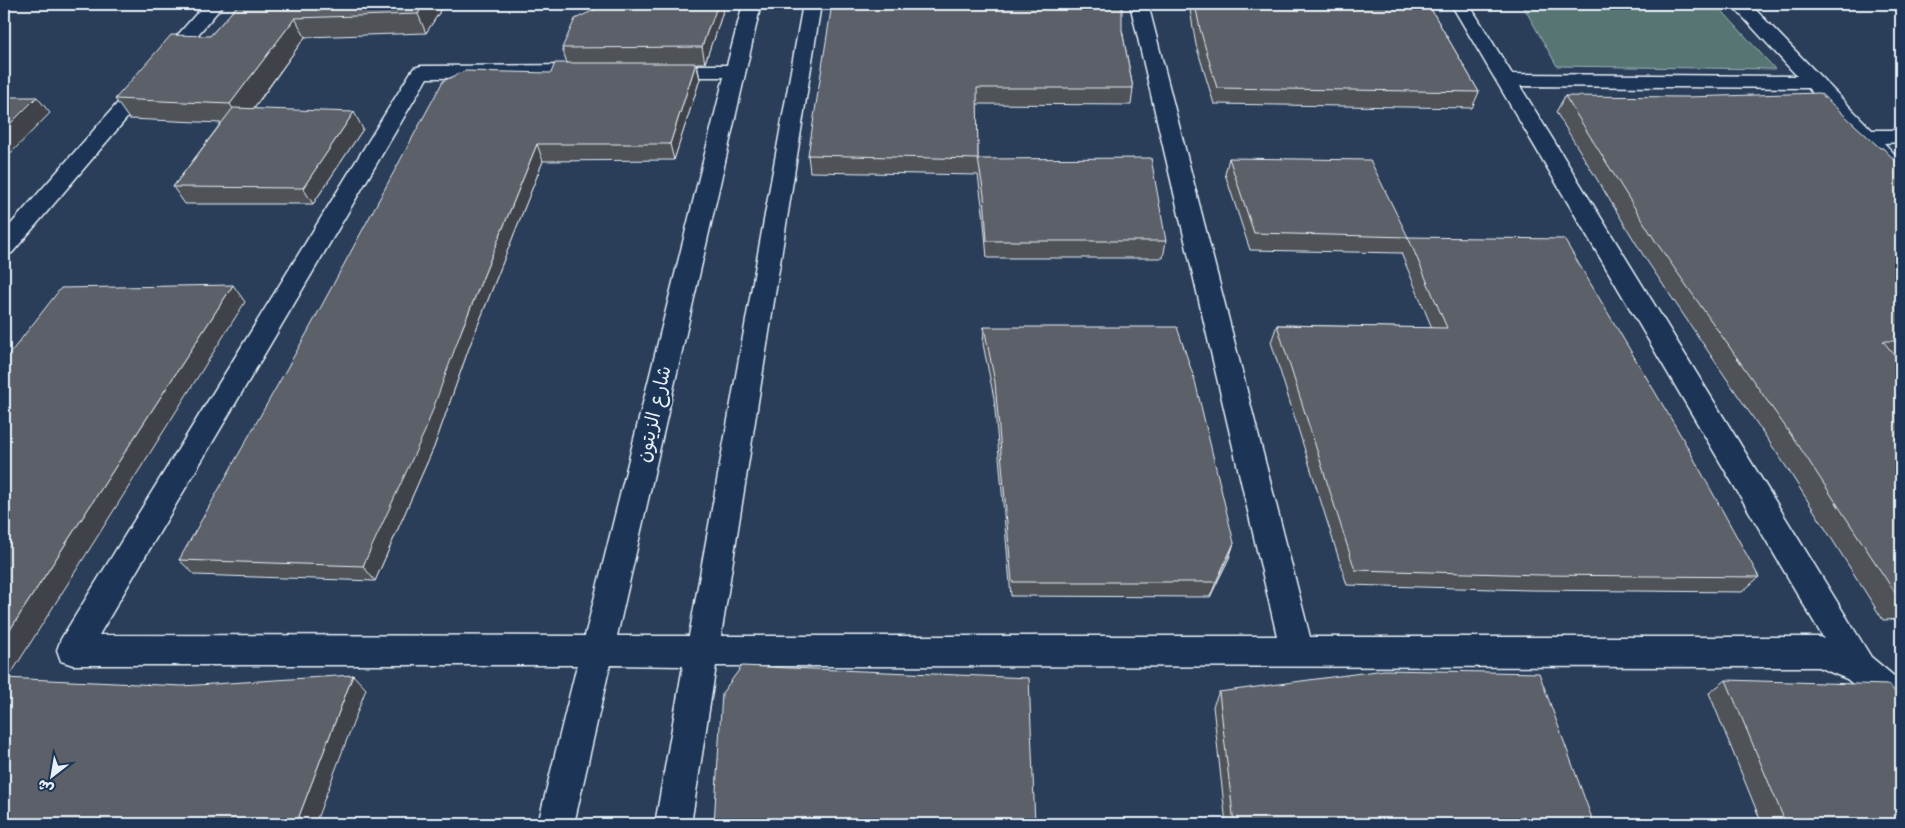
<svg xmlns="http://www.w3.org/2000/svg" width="1905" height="828" font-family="'Comic Neue','Playpen Sans Arabic',sans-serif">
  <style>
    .green { fill: #577573; stroke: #a0b3b6 }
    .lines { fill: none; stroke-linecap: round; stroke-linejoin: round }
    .minor-casing { stroke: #e8f1f8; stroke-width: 3 }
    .minor { fill: #1d3557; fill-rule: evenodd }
    .wall { fill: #4f5359; stroke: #e8f1f8 }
    .shaded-wall { fill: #404348; stroke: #e8f1f8 }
    .building { fill: #5c6067; stroke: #e8f1f8 }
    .labels { text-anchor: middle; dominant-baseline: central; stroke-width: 4.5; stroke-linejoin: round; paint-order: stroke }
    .street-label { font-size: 19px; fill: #e8f1f8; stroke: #1d3557 }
  </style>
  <rect width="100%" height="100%" fill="#2a3e5a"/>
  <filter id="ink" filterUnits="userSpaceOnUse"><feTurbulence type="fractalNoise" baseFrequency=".02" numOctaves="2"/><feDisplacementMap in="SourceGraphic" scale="10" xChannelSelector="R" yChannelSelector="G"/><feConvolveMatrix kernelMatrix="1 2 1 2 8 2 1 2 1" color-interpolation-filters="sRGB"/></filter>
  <g filter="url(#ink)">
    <!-- green -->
    <path class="green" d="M1522 4H1716L1775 69 1557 66Z"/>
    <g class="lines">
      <!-- minor casing -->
      <g class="minor-casing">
        <path id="minor" d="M205 4H224L12 253 4 255V232Z
          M743 4H761L617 636H689L803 4H821L721 636H1277L1130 4H1148L1310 637H1819L1824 639 1451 4H1469L1512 74 1797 76 1731 4H1750L1872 130H1901V142L1884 143 1901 161V181L1893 179 1808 88 1520 86 1871 657 1901 682V719L1889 714 1847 679 1818 667 716 666 691 824H655L683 666 610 665 574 824H538L577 665H73L61 661 57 650 61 639 411 72 414 68 421 66 589 65 596 67 599 71 596 75 589 77 427 78 99 635 585 636 724 77H662L655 75 652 71 655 67 662 65H727Z"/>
      </g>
      <!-- minor -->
      <use href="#minor" class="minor"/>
    </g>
    <!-- wall -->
    <path class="wall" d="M239 4H441L439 13 426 33 305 37 254 109 363 129 313 204H185L173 187 221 123 129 119 115 99 210 36Z
      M607 4H725L714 40 712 42 705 63H697L700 79 674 160 543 161 470 345 434 447 375 581 195 575 179 560 551 73 567 63 562 48Z
      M1189 4H1428L1479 92 1472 108 1214 104 1196 45Z
      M1122 30 1133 88 1131 105 977 104 978 159 1166 241 1163 258H987L983 212 978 175 810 172 808 155Z
      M1565 96 1880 148 1901 167V357H1896L1901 363V619L1883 620 1787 468 1645 258 1556 112Z
      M1229 158 1408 237 1759 577 1742 592 1530 590 1347 585 1271 342 1277 325 1432 328 1401 253 1250 250 1225 174Z
      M984 327 1234 543 1229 558 1210 597 1011 596 994 398 983 344Z
      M1726 680 1901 824H1762L1709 693Z
      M1219 692 1594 824H1226L1213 706Z"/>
    <!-- shaded-wall -->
    <path class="shaded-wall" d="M424 4H441L439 13 426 33 418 14Z
      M718 4H725L714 40 712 42 705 63 702 47 709 26Z
      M295 18 305 37 242 124 230 104Z
      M696 63 700 79 674 160 670 144Z
      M37 97 50 113 4 160V130Z
      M354 112 363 129 313 204 303 188Z
      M537 144 543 161 470 345 434 447 375 581 363 566 462 329Z
      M233 285 245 302 4 685V639Z
      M1234 543 1229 558 1210 597 1216 582Z
      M353 675 366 689 315 824H296Z"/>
    <!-- building -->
    <path class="building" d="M239 4H424L418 14 295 18 230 104 115 99 171 35 210 36Z
      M607 4H718L711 24 709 26 702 47 562 48 575 19Z
      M832 4H1122V30L1133 88H977L978 159 808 155Z
      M1195 4H1428L1479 92 1217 88 1200 29Z
      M555 63H696L670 144H537L462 329 425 431 363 566 179 560 308 331 443 81 465 71 551 73Z
      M1820 93 1880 148H1883L1901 167V341H1883L1901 363V602L1803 452 1656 242 1565 96 1688 97Z
      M4 97H37L4 130Z
      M233 108 354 112 303 188 173 187Z
      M1151 158 1166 241H987L984 195 978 159Z
      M1229 158 1370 160 1408 237 1254 233Z
      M1408 237 1564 239 1683 439 1759 577 1542 575 1355 570 1277 325 1447 328Z
      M233 285 4 639V361L61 288Z
      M984 327H1177L1195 381 1234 543 1216 582H1012L995 382Z
      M742 666 1029 678 1035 824H714L722 693Z
      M1384 670 1539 673 1594 824H1234L1219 692Z
      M353 675 296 824H4V678L182 686Z
      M1726 680 1888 685 1893 689 1901 704V824H1786Z"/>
  </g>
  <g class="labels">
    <!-- street labels -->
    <g class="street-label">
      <text transform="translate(654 414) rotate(-77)">شارع الزيتون</text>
    </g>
  </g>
  <!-- margin -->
  <rect width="1905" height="828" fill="none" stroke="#1d3557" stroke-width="20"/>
  <rect x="10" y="10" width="1885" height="808" fill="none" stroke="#e8f1f8" stroke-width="2" filter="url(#ink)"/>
  <!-- north arrow -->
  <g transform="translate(52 776) rotate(211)" stroke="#1d3557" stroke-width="4" paint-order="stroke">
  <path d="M0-4L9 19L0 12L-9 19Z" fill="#e8f1f8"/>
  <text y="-8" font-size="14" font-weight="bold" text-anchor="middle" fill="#e8f1f8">ش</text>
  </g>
</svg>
